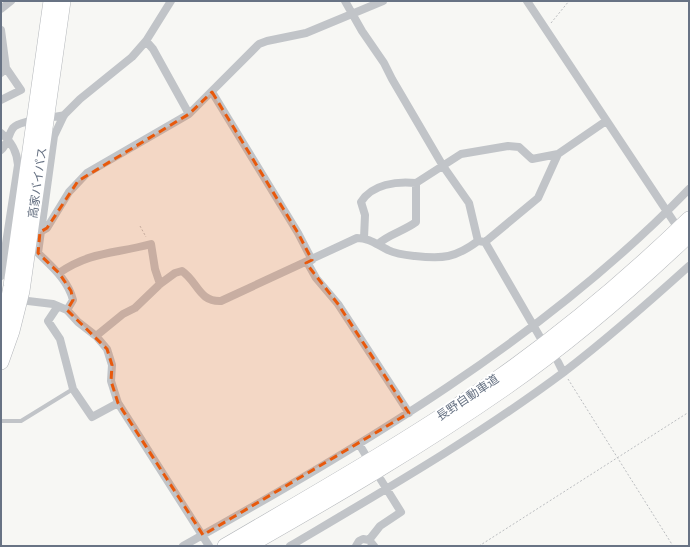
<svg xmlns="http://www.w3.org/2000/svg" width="690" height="547" font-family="'Sofia Sans Condensed','Noto Sans JP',sans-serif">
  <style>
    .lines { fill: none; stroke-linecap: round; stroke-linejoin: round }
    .highway-casing { stroke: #b4b7bb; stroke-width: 16 }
    .path { stroke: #bbbdc0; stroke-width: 1; stroke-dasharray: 2 2; stroke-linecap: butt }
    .lane { stroke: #c1c4c8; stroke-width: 4 }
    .street { stroke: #c1c4c8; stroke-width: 8 }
    .highway { stroke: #fff; stroke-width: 15 }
    .marked { fill: #e8590c; fill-opacity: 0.2; stroke: #e8590c; stroke-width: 3; stroke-dasharray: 8 5; stroke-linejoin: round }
    .labels { text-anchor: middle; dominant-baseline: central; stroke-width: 4; stroke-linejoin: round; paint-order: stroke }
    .street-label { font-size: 12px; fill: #687384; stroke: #fff }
  </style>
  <rect width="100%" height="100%" fill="#f7f7f4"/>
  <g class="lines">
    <!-- highway casing -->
    <g class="highway-casing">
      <path id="highway" d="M3 330 11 286 51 1
        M1 362 12 331 22 291 63 1
        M225 546C317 492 411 439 498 378 566 330 630 276 689 219
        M248 546C336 496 423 445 505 388 571 342 631 290 689 235"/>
    </g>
    <!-- path -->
    <path class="path" d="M551 23 569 1
      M140 226 146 237
      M568 379 673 546
      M479 546 689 412"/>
    <!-- lane -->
    <path class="lane" d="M2 421H21L73 389"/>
    <!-- street -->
    <path class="street" d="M345 1 362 31 384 63 392 79 443 166 469 203 478 241
      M527 1 674 222
      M1 9 11 1
      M1 30 6 68 1 73
      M146 41 153 49 189 114
      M212 92 298 233 312 260
      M1 100 21 90 6 68
      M1 133C11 141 17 151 18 165L1 276
      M1 150C8 144 8 135 13 128 19 120 53 118 64 115
      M416 183 461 154 508 146 519 147 532 159 558 154
      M40 232 47 228 69 192 87 173 189 114 259 44 267 41 306 33 383 1
      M364 238 365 215 361 202C372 184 397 181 416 183V222C404 231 389 234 378 244
      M485 242 540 337
      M307 262 316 278 338 304 409 413
      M59 273C91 251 115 254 151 244L155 269 160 284
      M28 301 53 304 67 310 78 322 96 336 107 349 112 365 111 381 118 403 209 546
      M58 306 48 321 60 339 73 389 92 417 118 403
      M67 310 73 300C68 280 52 267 38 253L54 136 64 115 80 99 132 57 146 41 171 1
      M96 336 123 314 135 308 160 284 175 273 182 271C198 282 199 302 221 301L357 238C370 238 377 245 388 250 396 254 406 255 415 256 443 259 455 258 478 241L485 242 538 198 558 154 606 121
      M558 362 563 372
      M359 444 365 454
      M369 540 380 526 401 512 381 480
      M183 546C363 445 544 339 689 189
      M290 546C383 491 477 437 564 372 607 339 648 303 689 266
      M356 546 359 541 363 539 369 540 374 546"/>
    <!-- highway -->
    <use href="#highway" class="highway"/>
  </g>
  <!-- marked area -->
  <path class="marked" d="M212 92 298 233 312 260 306 263 338 304 409 413 203 535 118 403 111 381 112 365 107 349 67 310 73 300 71 291 59 273 38 253 40 232 47 228 78 181 189 114Z"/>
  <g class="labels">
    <!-- street labels -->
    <g class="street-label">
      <text transform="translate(38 183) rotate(-82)">高家バイパス</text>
      <text transform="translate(468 398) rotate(-34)">長野自動車道</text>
    </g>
  </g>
  <!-- border -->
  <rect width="690" height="547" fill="none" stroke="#687384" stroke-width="4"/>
</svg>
